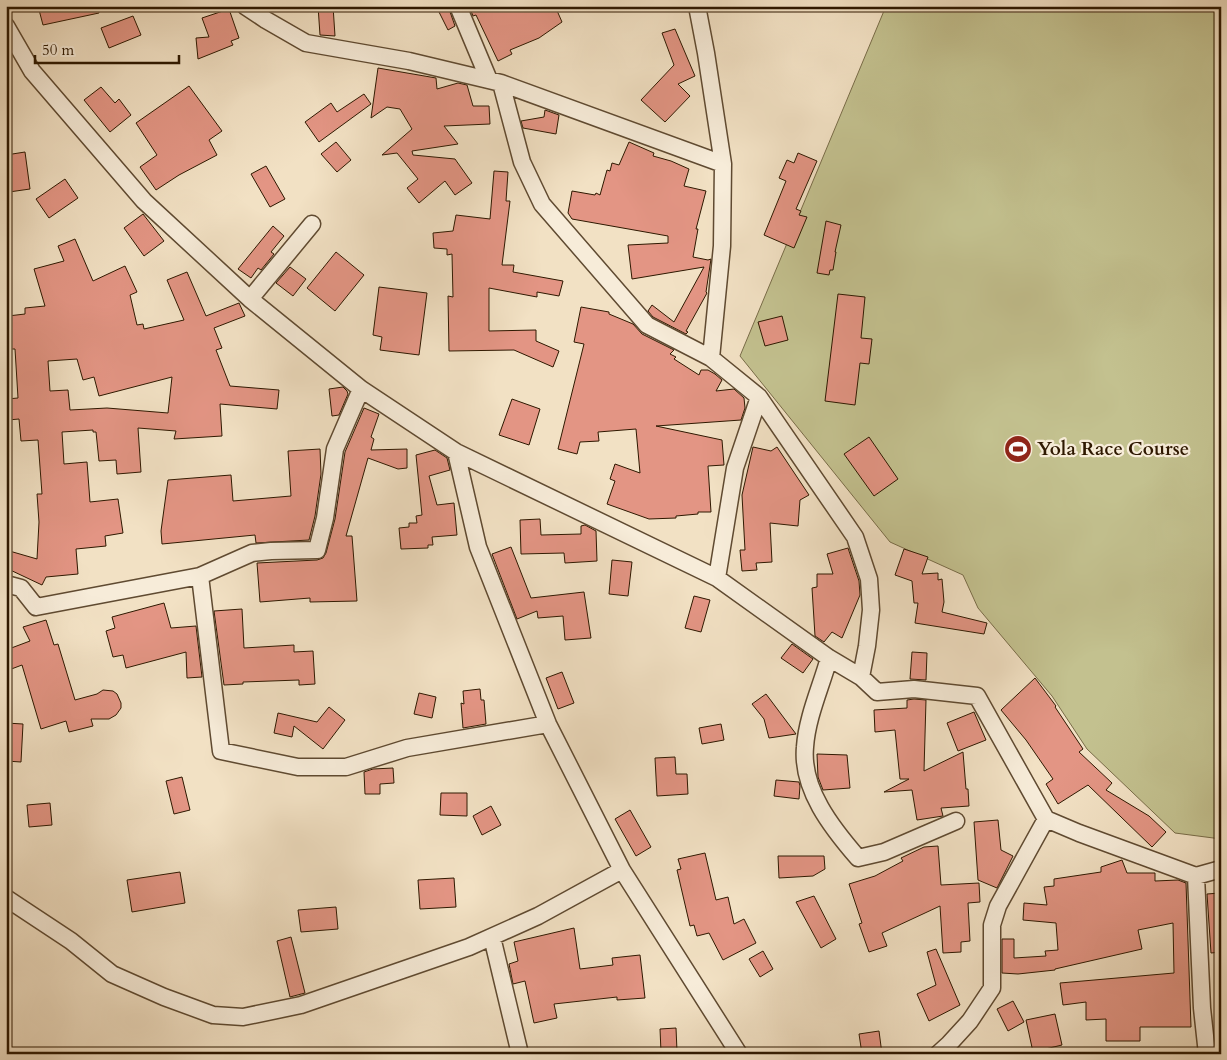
<svg xmlns="http://www.w3.org/2000/svg" width="1227" height="1060" font-family="Cardo,serif">
  <style>
    .green { fill: #c3c18f; stroke: #786c48 }
    .building { fill: #e39584; stroke: #2e1800; fill-rule: evenodd }
    .lines { fill: none; stroke-linecap: round; stroke-linejoin: round }
    .street-casing { stroke: #5f4a31; stroke-width: 19 }
    .street { stroke: #f7ecd9; stroke-width: 16 }
    .labels { text-anchor: middle; dominant-baseline: central; stroke-width: 4.5; stroke-linejoin: round; paint-order: stroke }
    .poi-label { font-size: 19px; font-weight: bold; fill: #2e1800; stroke: #f7ecd9; text-anchor: start }
  </style>
  <rect width="100%" height="100%" fill="#f2e1c4"/>
  <filter id="stains"><feTurbulence type="fractalNoise" baseFrequency=".004" numOctaves="4"/><feColorMatrix values="0 0 0 0 .2 0 0 0 0 .09 0 0 0 0 .02 0 0 0 .5 -.17"/></filter>
  <radialGradient id="worn" r=".72"><stop offset=".6" stop-color="#630" stop-opacity="0"/><stop offset="1" stop-color="#630" stop-opacity=".3"/></radialGradient>
  <!-- green -->
  <path class="green" d="M886 6H1221V839L1175 833 1087 749 1052 696 978 608 963 575 890 542 740 356Z"/>
  <!-- building -->
  <path class="building" d="M38 6H99V13L43 25Z
    M318 6H333L335 36 320 35Z
    M436 6H448L455 26 448 30Z
    M469 6H555L562 22 539 38 510 50 512 54 498 61 476 15 473 16Z
    M229 9 239 38 231 41 233 45 198 59 196 38 209 37 202 18Z
    M133 16 141 35 109 48 101 28Z
    M675 29 695 76 678 84 690 96 665 122 641 100 674 65 662 33Z
    M378 68 436 78 437 89 458 83 467 85 473 106H489L490 124 444 126 458 144 412 151 413 155 455 159 472 183 455 195 445 181 419 203 407 188 418 179 397 153 382 155 412 129 400 109 387 107 371 118Z
    M189 86 222 131 209 140 217 155 179 175 156 190 140 167 157 155 136 123Z
    M101 87 115 103 119 99 131 115 110 132 84 100Z
    M364 94 371 104 319 142 305 122 331 103 337 112Z
    M545 110 559 115 556 134 523 128 521 121 544 117Z
    M336 142 351 160 337 172 321 154Z
    M629 142 654 153 653 156 671 161 689 169 684 186 706 191 696 229H698L693 257 708 260 711 259 706 292 707 293 686 331 688 332 686 334 653 317 648 311 652 305 674 322 704 267 632 279 628 245 668 243V236L572 219 568 213 572 191 595 195 596 193 600 195 607 170 610 171 612 163 619 165Z
    M25 152 30 189 9 192 6 155Z
    M798 153 817 161 796 209 801 211 799 215 807 217 794 248 764 235 786 181 779 178 787 160 794 163Z
    M266 166 285 199 270 207 251 174Z
    M494 171 508 172 506 201H510L502 265H514L513 272 563 281 559 296 537 292V297L489 288V331L536 330V341L559 351 553 367 514 350 449 351 448 296 453 297 452 254 447 255V249L434 248 433 233 453 231 456 215 490 219Z
    M65 179 78 198 49 218 36 199Z
    M143 214 164 241 144 256 124 228Z
    M826 221 841 225 835 252H836L833 270H830L829 275 817 273Z
    M273 226 284 236 271 252 274 254 261 270 258 268 251 278 238 269Z
    M75 239 93 281 125 266 137 292 130 295 137 325 143 324 144 329 184 320 167 280 187 272 206 316 239 303 245 316 214 328 222 348 216 350 230 386 279 390 277 409 220 404 222 436 174 439 176 431 138 428 141 472 117 474 116 460 99 461 96 432H93V430L62 432 64 464 87 462 90 502 118 499 123 533 105 536 106 546 76 549 78 574 46 577 42 585 6 568V550L37 559 39 522 37 494H42L38 440 21 441 19 419 8 420 7 399 18 398 15 349H8L7 334H10L8 316 25 314V308L45 306 34 269 64 261 58 246ZM77 359 83 380 94 377 99 396 172 377 168 413 107 408 70 410 68 390 50 391 48 361Z
    M336 252 364 275 335 311 307 288Z
    M290 267 306 279 293 296 276 283Z
    M379 287 427 293 419 355 380 350 382 337 373 335Z
    M838 294 865 297 861 338 872 339 869 364 860 363 855 405 825 401Z
    M581 307 609 312V314L633 324 642 334 674 350 670 354 676 357 674 359 699 375 701 370H708L715 374 722 380 716 391 734 389 744 398 745 408 741 420 656 426 722 440 724 465 708 466 711 512H698V514L676 516V518L649 519 607 504 615 481 610 479 615 464 640 473 636 429 598 432 599 441 580 442 577 454 558 449 584 344 574 342Z
    M782 316 788 340 765 346 758 322Z
    M343 387 347 391 348 394 339 415 332 416 329 389Z
    M512 399 540 409 529 445 499 435Z
    M364 408 379 414 371 437 374 439 371 450 407 449V468L398 469 368 458 346 536H352L357 601 310 602V598L260 602 257 563 317 560 323 558 326 553 335 519 345 452Z
    M869 437 898 479 874 496 844 454Z
    M753 447 771 451 777 447 809 495 800 500 798 526 770 523 772 562 756 563 757 570 742 571 740 550H745L742 495Z
    M320 449 321 474 315 516 309 540 256 543 255 535 162 544 161 531 168 480 231 475 233 501 291 496 288 451Z
    M435 450 447 458 450 470 429 476 437 505 454 503 457 535 432 537 433 545H428V548L401 549 399 528 409 527V523H417L416 516 422 515 416 455Z
    M540 519 541 535 581 534V526L585 525 596 531 597 561 565 563 564 553 521 554 520 520Z
    M511 547 531 598 584 592 591 638 565 640 563 616 538 618 537 611 517 619 492 554Z
    M848 548 859 581 860 595 842 638 832 632 824 642 815 636 812 588 817 587V574H833L827 554Z
    M904 549 928 557 922 574 938 573V580L942 579 944 602 942 612 987 623 984 634 915 623 918 603H914L912 581 895 575Z
    M612 560 632 562 628 596 609 594Z
    M694 596 710 600 701 632 685 628Z
    M164 603 171 628 196 626 202 677 187 678 186 652 126 668 123 655 113 657 106 631 115 628 112 617Z
    M242 609 244 648 294 645V652L313 651 315 684 299 685V680L243 682V684L224 685 214 611Z
    M46 620 54 645 58 644 75 700 97 694 103 690 113 691 117 694 121 703V708L116 715 109 719H91L93 726 69 732 66 721 41 729 22 665 6 671V650L30 641 23 627Z
    M792 644 813 659 803 673 781 658Z
    M912 652 927 653 926 680 910 679Z
    M562 672 574 703 558 709 546 678Z
    M1035 678 1056 706 1055 707 1083 749 1079 752 1112 783 1106 790 1149 816 1166 832 1152 847 1088 785 1058 804 1046 784 1053 779 1026 740 1001 710Z
    M480 689 481 700H484L486 724 463 728 461 703 464 704 463 691Z
    M419 693 436 697 432 718 414 714Z
    M766 694 796 734 769 738 764 719 752 704Z
    M914 699 926 700 924 771 963 752 966 789H968L969 806 941 808 943 816 917 820 912 790 884 792 909 779H900L895 730 875 732 874 710 907 708V700Z
    M329 707 345 720 323 749 294 726 292 737 274 733 278 713 317 722Z
    M974 712 986 740 958 751 947 723Z
    M6 723 23 724 21 762 6 761Z
    M721 724 724 740 702 744 699 728Z
    M817 754 847 755 850 788 823 790 818 777Z
    M675 757 676 774H687L688 794 657 796 655 758Z
    M393 768 394 783 380 784V794H365L364 772 373 769Z
    M182 777 190 810 174 814 166 781Z
    M776 780 799 782 800 786 799 799 774 796Z
    M441 793H467V816L440 815Z
    M50 803 52 825 29 827 27 805Z
    M491 806 501 825 482 835 473 816Z
    M630 810 651 847 636 856 615 819Z
    M998 820 1001 850 1013 856 997 888 978 880 974 822Z
    M938 846 941 885 979 883 980 902 968 903 970 941 961 942V952L943 953 940 906 882 933 887 946 869 952 859 924 862 923 849 884 875 876 903 861 901 858 924 847Z
    M705 853 716 900 728 897 734 924 744 919 756 943 723 960 709 933 697 936 694 925 690 926 677 870 681 869 678 859Z
    M778 856H824L825 869 813 876 779 878Z
    M1122 860 1127 873H1155V881L1178 880 1186 883 1191 1027H1140V1041H1106V1019L1086 1020V1002L1063 1005 1060 983 1174 973 1173 923 1138 930 1142 949 1055 969V970L1018 974 1002 973V939H1014V958L1046 956 1045 951 1058 950 1056 923 1023 920 1024 903 1047 905 1044 887 1054 886V879L1101 872V867Z
    M180 872 185 903 132 912 127 880Z
    M454 878 456 907 420 909 418 880Z
    M1220 893 1221 952 1211 953 1207 894Z
    M814 896 836 939 821 948 796 902Z
    M336 907 338 929 301 932 298 910Z
    M574 928 580 969 613 965 612 958 640 955 645 998 617 1000V997L554 1004 557 1018 534 1023 525 981 513 984 509 964 518 961 514 942Z
    M291 937 305 993 290 997 277 941Z
    M936 949 960 1005 929 1021 917 994 936 985 927 952Z
    M763 951 773 969 760 977 749 959Z
    M1013 1001 1024 1022 1008 1031 997 1009Z
    M1055 1014 1062 1045 1033 1052 1026 1020Z
    M676 1028 677 1051 661 1052 660 1029Z
    M879 1031 882 1054H862L859 1034Z"/>
  <g class="lines">
    <!-- street casing -->
    <g class="street-casing">
      <path id="street" d="M245 6 266 20 306 43 409 61 501 83 723 164
        M458 6 489 80
        M697 6 706 53 723 164 722 246 711 358
        M6 26 32 71 144 201 250 299 361 389 456 452 717 578 829 658 861 677
        M501 83 522 162 542 204 647 325 711 358 759 397 855 537 869 579 871 610 867 646 861 677 877 692 914 689 977 696 1046 819 1079 833 1196 876 1221 869
        M250 299 312 224
        M456 452 478 547 548 724 622 870 739 1054
        M200 576 221 751 298 767H346L407 748 548 724
        M717 578 735 468 759 397
        M6 584 21 588 36 607 200 576 252 553 271 551 317 550 325 518 335 449 361 389
        M829 658C821 687 807 717 805 747 801 789 832 828 858 858L884 852 956 821
        M1196 876 1202 1008 1207 1054
        M6 898 71 941 112 974 164 997 213 1015 243 1017 301 1005 469 947 538 916 622 870
        M492 937 520 1054
        M938 1054 949 1044 970 1021 992 988V925L998 906 1046 819"/>
    </g>
    <!-- street -->
    <use href="#street" class="street"/>
  </g>
  <!-- icons -->
  <defs>
    <g id="stadium-disc" transform="scale(1.4375)"><circle r="9.5" fill="#8f2418" stroke="#f7ecd9"/><path d="M0-5a6.5 5 0 1 0 0 10a6.5 5 0 1 0 0-10ZM-3.5-1.8h7v3.6h-7Z" fill="#fff"/></g>
  </defs>
  <g fill-rule="evenodd">
    <use href="#stadium-disc" x="1018" y="449"/>
  </g>
  <g class="labels">
    <!-- poi labels -->
    <g class="poi-label">
      <text x="1037" y="449">Yola Race Course</text>
    </g>
  </g>
  <!-- margin -->
  <rect width="1227" height="1060" fill="none" stroke="#f2e1c4" stroke-width="25"/>
  <rect x="8" y="8" width="1212" height="1045" fill="none" stroke="#2e1800" stroke-width="2.5"/>
  <rect x="12" y="12" width="1202" height="1035" fill="none" stroke="#2e1800"/>
  <!-- scale -->
  <path d="M35 55v8h144v-8" fill="none" stroke="#2e1800" stroke-width="2.5"/>
  <text x="42" y="55" font-size="15" fill="#2e1800" stroke="#f7ecd9" stroke-width="4" paint-order="stroke">50 m</text>
  <rect width="100%" height="100%" filter="url(#stains)"/>
  <rect width="100%" height="100%" fill="url(#worn)"/>
</svg>
